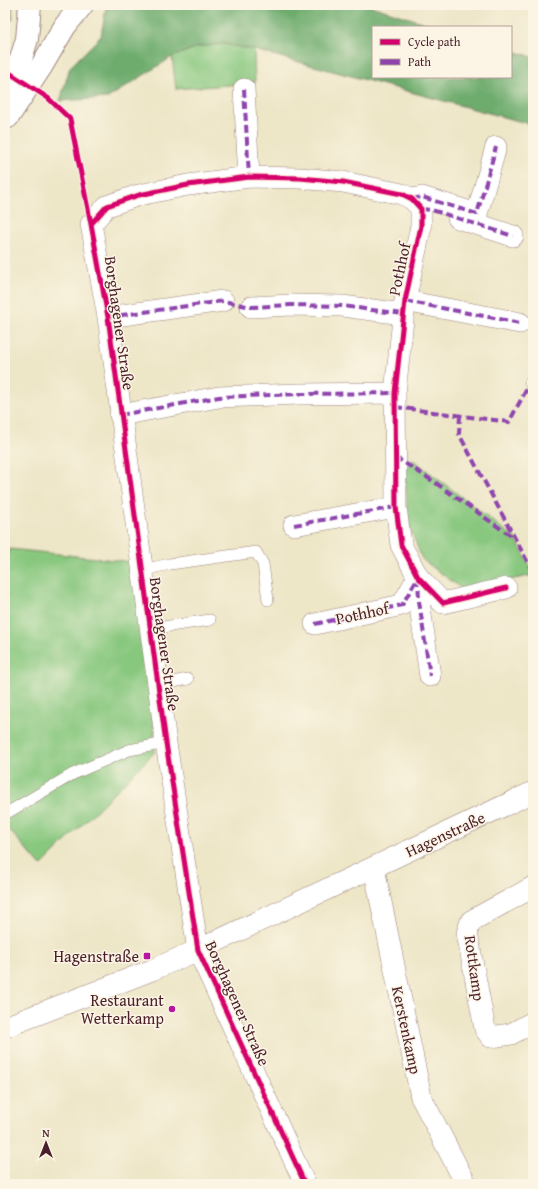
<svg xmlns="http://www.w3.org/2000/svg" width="538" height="1189" font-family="'Gentium Book Plus',serif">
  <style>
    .green { fill: #87c77e; stroke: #687354 }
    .forest { fill: #6dac6d; stroke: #5c664c }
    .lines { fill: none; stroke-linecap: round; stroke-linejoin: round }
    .lane-casing { stroke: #9c8279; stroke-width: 12 }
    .street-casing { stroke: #9c8279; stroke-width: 22 }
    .highway-casing { stroke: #9c8279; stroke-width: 24 }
    .lane { stroke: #fff; stroke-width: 11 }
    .street { stroke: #fff; stroke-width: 21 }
    .highway { stroke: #fff; stroke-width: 22 }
    .quiet { stroke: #8e44ad; stroke-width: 4; stroke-dasharray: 8 4; stroke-linecap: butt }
    .cycleway-casing { stroke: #fcf5e5; stroke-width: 8 }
    .cycleway { stroke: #d6006c; stroke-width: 5 }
    .poi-dot { fill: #b5179e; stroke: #fcf5e5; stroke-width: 1.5 }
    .labels { text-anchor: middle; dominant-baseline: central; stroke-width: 3; stroke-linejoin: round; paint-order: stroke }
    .street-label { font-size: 16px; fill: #4a1f2b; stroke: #fcf5e5 }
    .poi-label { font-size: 16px; fill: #4a1f2b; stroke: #fcf5e5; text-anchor: end }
  </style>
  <rect width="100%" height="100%" fill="#fcf5e5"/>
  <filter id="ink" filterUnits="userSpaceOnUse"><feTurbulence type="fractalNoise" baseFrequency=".025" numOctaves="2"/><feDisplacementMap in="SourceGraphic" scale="8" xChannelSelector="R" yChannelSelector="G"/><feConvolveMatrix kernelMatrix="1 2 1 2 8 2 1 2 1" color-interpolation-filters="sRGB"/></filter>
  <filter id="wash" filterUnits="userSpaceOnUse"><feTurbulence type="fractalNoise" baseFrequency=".012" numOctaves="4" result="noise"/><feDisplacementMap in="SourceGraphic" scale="16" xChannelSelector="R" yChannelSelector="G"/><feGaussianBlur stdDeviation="0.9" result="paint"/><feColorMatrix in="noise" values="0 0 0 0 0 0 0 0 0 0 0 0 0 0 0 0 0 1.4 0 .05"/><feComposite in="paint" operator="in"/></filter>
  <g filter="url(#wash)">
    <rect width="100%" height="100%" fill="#ede6c7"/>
    <!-- green -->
    <path class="green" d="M224 44 254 50 255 83 176 89 172 57 197 47Z
      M412 459 516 539 533 572V575L463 590 422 559 408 523 405 470Z
      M10 549 134 562 155 735 153 737 155 752 41 866 5 825V564Z"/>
    <!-- forest -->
    <path class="forest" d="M5 5H12L13 20 5 17Z
      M110 5H368L438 27H373V77H511V50L533 57V125L254 50 224 44 197 47 172 57 108 98 60 101 70 67 101 36 106 8Z"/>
  </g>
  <g filter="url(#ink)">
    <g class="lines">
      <!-- lane casing -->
      <g class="lane-casing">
        <path id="lane" d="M530 383H533
          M142 570 170 564 256 552 263 564 268 600
          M150 629 210 620
          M158 685 188 679
          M5 814 73 774 129 750 166 743"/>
      </g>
      <!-- street casing -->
      <g class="street-casing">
        <path id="street" d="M244 89 249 177
          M412 199 422 197 477 214 496 147
          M458 218 513 236
          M405 301 520 323
          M251 307 291 305 342 306 403 314
          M108 317 223 301
          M120 415 219 397 299 394 395 393
          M294 525 396 507
          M418 577 419 601 430 676
          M315 624 402 605 418 577
          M374 868 421 1097 466 1184
          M533 887 471 921 467 933 485 1029 491 1037 511 1034 533 1022
          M5 1027 152 970 198 950 533 792
          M305 1184 198 950 166 743 108 317 91 224 107 206 139 195 188 185 249 177 300 178 343 182 402 194 412 199 417 204 421 209V226L405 301 395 393 396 507 401 545 418 577 443 603 506 588"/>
      </g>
      <!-- highway casing -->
      <g class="highway-casing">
        <path id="highway" d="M5 83 20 62 27 39 30 5
          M5 118 8 117 41 67 65 26 82 5"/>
      </g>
      <!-- lane -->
      <use href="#lane" class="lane"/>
      <!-- street -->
      <use href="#street" class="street"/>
      <!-- highway -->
      <use href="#highway" class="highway"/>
      <!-- quiet -->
      <path class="quiet" d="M244 89 249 177
        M412 199 422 197 477 214 496 147
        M421 209 432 210 513 236
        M405 301 520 323
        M108 317 223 301 251 307 291 305 342 306 403 314
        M395 407 509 422 530 383
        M120 415 219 397 299 394 395 393
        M460 415 459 434 533 572
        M395 457 433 481 514 538
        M294 525 396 507
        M418 577 419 601 430 676
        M315 624 402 605 418 577"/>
      <!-- cycleway casing -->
      <g class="cycleway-casing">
        <path id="cycleway" d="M5 70 48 98 70 119 91 224 108 317 166 743 198 950 305 1184
          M91 224 107 206 139 195 188 185 249 177 300 178 343 182 402 194 412 199 421 209V226L405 301 395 393 396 507 401 545 418 577 443 603 506 588"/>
      </g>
      <!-- cycleway -->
      <use href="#cycleway" class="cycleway"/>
    </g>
  </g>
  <!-- markers -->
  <g class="poi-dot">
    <rect x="143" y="952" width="8" height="8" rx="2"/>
    <circle cx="172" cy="1009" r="4"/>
  </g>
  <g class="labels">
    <!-- street labels -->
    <g class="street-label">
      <text transform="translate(399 269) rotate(-78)">Pothhof</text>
      <text transform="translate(120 323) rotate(82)">Borghagener Straße</text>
      <text transform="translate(362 613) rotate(-12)">Pothhof</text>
      <text transform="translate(165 644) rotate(82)">Borghagener Straße</text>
      <text transform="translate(445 834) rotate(-25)">Hagenstraße</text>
      <text transform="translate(475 968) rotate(82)">Rottkamp</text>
      <text transform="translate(238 1003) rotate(66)">Borghagener Straße</text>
      <text transform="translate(407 1030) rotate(78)">Kerstenkamp</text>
    </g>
    <!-- poi labels -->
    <g class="poi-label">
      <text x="139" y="956">Hagenstraße</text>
      <text x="164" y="1000">Restaurant<tspan x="164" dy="18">Wetterkamp</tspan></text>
    </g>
  </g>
  <!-- margin -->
  <rect width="538" height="1189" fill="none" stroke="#fcf5e5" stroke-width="20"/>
  <!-- legend -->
  <rect x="372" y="26" width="140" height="52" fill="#fcf5e5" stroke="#b59f9b"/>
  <rect x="380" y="39" width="20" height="6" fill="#d6006c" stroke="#b59f9b"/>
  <text x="408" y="46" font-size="12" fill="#4a1f2b">Cycle path</text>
  <rect x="380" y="59" width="20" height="6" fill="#8e44ad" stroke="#b59f9b"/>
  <text x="408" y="66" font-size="12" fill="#4a1f2b">Path</text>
  <!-- north arrow -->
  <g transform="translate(46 1143)" stroke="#fcf5e5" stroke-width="3" paint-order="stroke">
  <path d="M0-3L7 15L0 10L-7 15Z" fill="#4a1f2b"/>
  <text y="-6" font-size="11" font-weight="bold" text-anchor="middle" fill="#4a1f2b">N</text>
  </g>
</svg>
